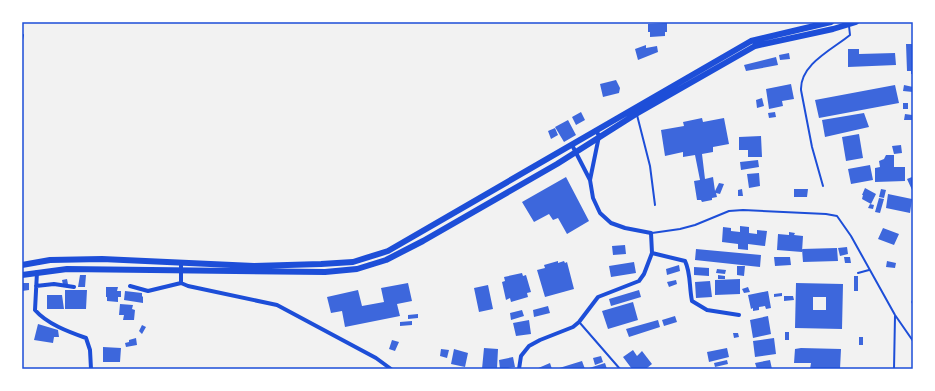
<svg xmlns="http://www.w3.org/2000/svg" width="935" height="391" font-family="'Titillium Web',sans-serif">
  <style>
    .building { fill: #3d67dc; fill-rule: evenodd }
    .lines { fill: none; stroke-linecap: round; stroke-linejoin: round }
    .path { stroke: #1d4ed8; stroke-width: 1.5 }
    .service { stroke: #1d4ed8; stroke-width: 2 }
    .minor { stroke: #1d4ed8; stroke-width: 4 }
    .secondary { stroke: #1d4ed8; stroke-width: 6 }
    .neatline { fill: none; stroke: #1d4ed8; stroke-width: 1.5 }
  </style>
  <rect width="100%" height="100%" fill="#f2f2f2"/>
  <!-- building -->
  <path class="building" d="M667 23V32H665V36L650 37V32H648V24Z
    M906 44H912L913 74H911V71H907Z
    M646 45V48L657 46 658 52 638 60 635 49Z
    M848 49H859V54L895 53 896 65 848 67Z
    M789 53 790 59 780 60 779 55Z
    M776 57 778 65 746 71 744 65Z
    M616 80 620 88 619 93 603 97 600 84Z
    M791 84 794 99 782 101 783 106 769 109 766 89Z
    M895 85 899 103 819 118 815 100Z
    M904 85 913 87V92L903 91Z
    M762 98 764 106 757 108 756 100Z
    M903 103H908V109H903Z
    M581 112 585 120 576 125 572 117Z
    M775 112 776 117 769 118 768 113Z
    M864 113 869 127 825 137 822 120Z
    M905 114 912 115V120H904Z
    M702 118 703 122 724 118 729 144 713 147V152L702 154 705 179 713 177 715 191 719 183 724 184 720 194 716 193 717 197 712 198V200L702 202 701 200H697L694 181 700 180 695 155 683 157V152L665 156 661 130 684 126 683 122Z
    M568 120 576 135 564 142 555 127Z
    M555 128 558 135 551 139 548 131Z
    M859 134 863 158 846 161 842 137Z
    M761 136 762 157H748V150H739V137Z
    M901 145 902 153 894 154 892 146Z
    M886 155H894V167H905V181L875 182V168L880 167 879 161 884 159Z
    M758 160 759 167 741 170 740 162Z
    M870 165 873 180 851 184 848 169Z
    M759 173 760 186 749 188 747 174Z
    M566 177 589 221 567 234 558 218 553 220 549 214 534 222 522 202Z
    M912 177 913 179V192L907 179Z
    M865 188 876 194 871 204 862 199 863 195H862Z
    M742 189 743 196H738V190Z
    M794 189H808L807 197H794Z
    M881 189 886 190 884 198 879 197Z
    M888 194 912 199 910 213 886 208Z
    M879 198 884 199 880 213 875 212Z
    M870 204 874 205 873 209 868 208Z
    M740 226 749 227V233L757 234V230L767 231 765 246 748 244V250L738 249V244L722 242 723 227 731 228V231L740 232Z
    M883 228 899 234 894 245 878 239Z
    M789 232 795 233 794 235 803 236 802 252 777 250 778 234 789 235Z
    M625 245 626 254 613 255 612 246Z
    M847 247 848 254 840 256 838 248Z
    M837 248 838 261 803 262 802 249Z
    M696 249 761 255 760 267 695 260Z
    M774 257H790L791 265 775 266Z
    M844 257H850L851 263H845Z
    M558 261V263L564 261 565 263 567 262 574 289 545 297 537 270 545 268 544 265Z
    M887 261 896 263 895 268 886 267Z
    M634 262 636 273 611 277 609 266Z
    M679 265 680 271 667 275 666 269Z
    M737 266H745L744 276 737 275Z
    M694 267 709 268V276L694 275Z
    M717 269 726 270 725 274 716 273Z
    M522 273 523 276 526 275 531 292 527 293 528 297 511 302 510 298 506 300 502 282 505 281 504 277Z
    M80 275H86L85 287H78Z
    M718 275 725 276V279H718Z
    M854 276H858V291H854Z
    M67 279 68 284 63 285 62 280Z
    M740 279V294L715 295V280Z
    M676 280 677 284 669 287 667 282Z
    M710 281 712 297 696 298 695 282Z
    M22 283H29V290L22 291Z
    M408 283 412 301 397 304 400 316 345 327 342 311 331 313 327 297 358 290 362 306 384 302 381 288Z
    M796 283 843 284 842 329 795 328ZM813 297H826V310H813Z
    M488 285 493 309 479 312 474 288Z
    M106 287H118L117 291H121V297H118V302L107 301V297H106Z
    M748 287 750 292 744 293 742 289Z
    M65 290H87L86 309H65Z
    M639 290 641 297 611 306 609 299Z
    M125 291 142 293V296L143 297V303L124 300Z
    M768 291 771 308 766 309 765 306 759 307V310L753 311V308L751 309 748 295Z
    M782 293V296L774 297V294Z
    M47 295H62L64 309H47Z
    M784 296H793L794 300 784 301Z
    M633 302 638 320 608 329 602 311Z
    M120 304 133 305 132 309 135 310 134 320H123L124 315H119Z
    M548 306 550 313 534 317 533 310Z
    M522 310 524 316 511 320 510 313Z
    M418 314V318L408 319V315Z
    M675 316 677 322 664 326 662 320Z
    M768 316 771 334 753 338 750 320Z
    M529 320 531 334 516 336 513 323Z
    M658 320 660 327 629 337 626 329Z
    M412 321V325L400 326V322Z
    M38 324 58 330 59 337H54L53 343 34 340Z
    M142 325 146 327 142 334 139 331Z
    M785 332H789V340H785Z
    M733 333H738L739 337 734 338Z
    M859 337H863V345H859Z
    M136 338 137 345 126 347 125 343 129 342V340Z
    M774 338 776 354 755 357 753 341Z
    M392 340 399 342 395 351 389 349Z
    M103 347 121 348 120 362H103Z
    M484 348 498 349 497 369H482Z
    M727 348 729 357 709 362 707 352Z
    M801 348 841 349 840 369H810L811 363H794L795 349Z
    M441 349 449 350 447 358 440 356Z
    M454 349 468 353 465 367 451 364Z
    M633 350 637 356 642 351 652 364 647 368V369H632L623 357Z
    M601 356 603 362 595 365 593 358Z
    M513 357 515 367 500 369 499 360Z
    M727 360 728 364 715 367 714 363Z
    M770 360 772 369H757L755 363Z
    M582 361 585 369H556Z
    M550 363 552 369H536Z
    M605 363 607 369H586Z"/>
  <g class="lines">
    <!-- path -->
    <path class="path" d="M913 300 912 302 913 304"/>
    <!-- service -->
    <path class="service" d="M22 40 23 35
      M637 115 650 166 655 205
      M823 186 812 147 801 90C800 64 833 49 850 35L849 26
      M652 233 680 229 695 225 729 211 743 210 826 214 837 216 851 236 895 315 913 341
      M858 273 869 270
      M580 323 620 369
      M894 369 895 316"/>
    <!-- minor -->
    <path class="minor" d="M590 180 599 136 596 130
      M652 253 685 261C691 273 689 287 692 301L707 310 739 315
      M181 263V283L188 286 277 305 376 358 391 369
      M37 272 35 310C47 324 69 332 86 338L90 350 91 369
      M36 286 54 284 74 287
      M130 286 148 291 181 283
      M519 369 521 356 529 346 540 340 573 327 579 322 598 297 639 281 644 274 652 253 651 233 625 228 611 223 600 213 593 198 590 180 572 145"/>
    <!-- secondary -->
    <path class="secondary" d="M22 265 50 260 102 259 254 266 321 264 353 262 388 251 751 41 831 22
      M22 275 67 269 325 272 357 269 386 260 423 241 557 164 636 114 755 46 833 29 856 22"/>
  </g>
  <!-- border -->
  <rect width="935" height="391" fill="none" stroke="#ffffff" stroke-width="46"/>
  <rect x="23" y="23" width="889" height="345" class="neatline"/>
</svg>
